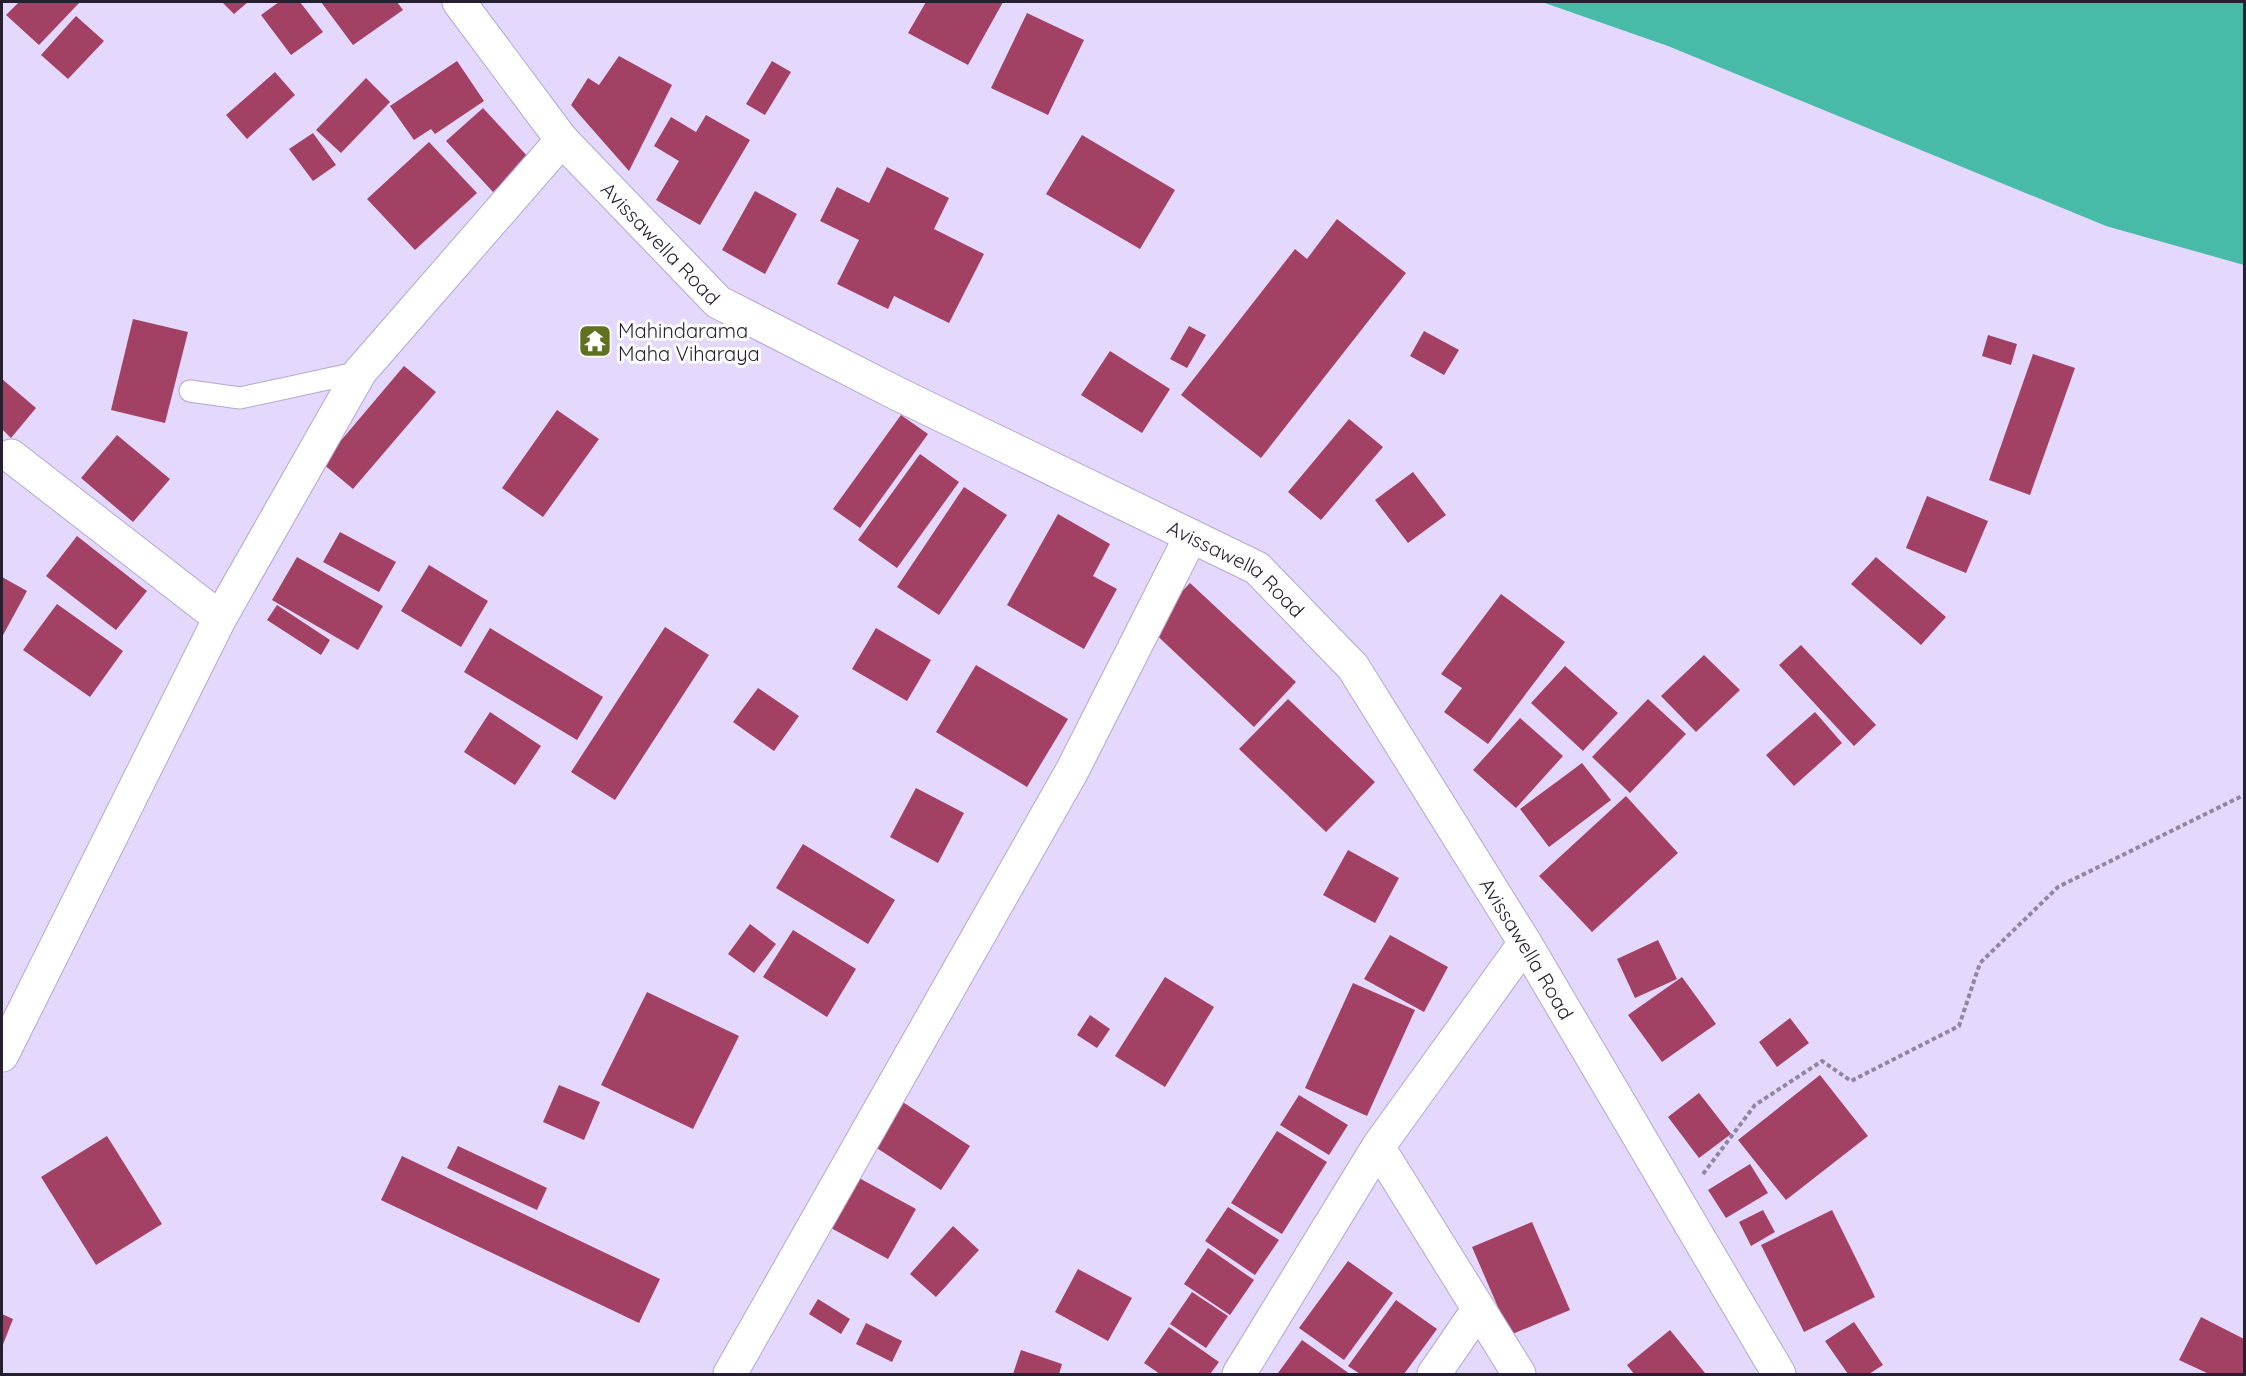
<svg xmlns="http://www.w3.org/2000/svg" width="2246" height="1376" font-family="Quicksand,sans-serif">
  <style>
    .water { fill: #47baa8 }
    .building { fill: #a24163 }
    .lines { fill: none; stroke-linecap: round; stroke-linejoin: round }
    .service-casing { stroke: #b5a6d0; stroke-width: 23 }
    .minor-casing { stroke: #b5a6d0; stroke-width: 35 }
    .primary-casing { stroke: #b5a6d0; stroke-width: 35 }
    .path { stroke: #9086a1; stroke-width: 4; stroke-dasharray: 4.5 3; stroke-linecap: butt }
    .service { stroke: #fff; stroke-width: 21 }
    .minor { stroke: #fff; stroke-width: 33 }
    .primary { stroke: #fff; stroke-width: 33 }
    .labels { text-anchor: middle; dominant-baseline: central; stroke-width: 6; stroke-linejoin: round; paint-order: stroke }
    .street-label { font-size: 20px; fill: #251f2f; stroke: #fff }
    .poi-label { font-size: 20px; fill: #251f2f; stroke: #fff; text-anchor: start }
  </style>
  <rect width="100%" height="100%" fill="#e4d8fc"/>
  <!-- water -->
  <path class="water" d="M1542 2H2244V265L2106 226 1668 46Z"/>
  <!-- building -->
  <path class="building" d="M19 2H80L39 45 6 15Z
    M222 2H248L234 14Z
    M279 2H300L323 32 291 55 261 15Z
    M321 2H397L403 10 353 45Z
    M926 2H1003L968 65 908 33Z
    M1027 13 1084 40 1048 115 991 88Z
    M76 16 104 41 68 79 41 55Z
    M619 56 672 85 629 171 571 105 588 78 599 85Z
    M457 61 484 101 435 134 431 129 414 140 390 106Z
    M772 61 791 72 765 115 746 104Z
    M275 72 295 95 247 139 226 115Z
    M366 78 390 102 341 153 316 130Z
    M483 108 530 159 493 192 446 141Z
    M706 115 750 140 700 225 656 200 679 161 654 146 671 117 696 132Z
    M313 133 336 165 313 181 289 149Z
    M1082 135 1175 190 1140 249 1046 194Z
    M429 142 477 193 415 250 367 199Z
    M887 167 949 198 934 229 984 254 949 323 894 296 888 309 837 284 859 240 820 221 837 187 869 203Z
    M755 191 797 214 765 274 722 250Z
    M1337 219 1406 273 1261 458 1181 395 1295 249 1307 259Z
    M133 319 188 332 165 423 111 410Z
    M1189 326 1206 335 1187 368 1170 359Z
    M1424 331 1459 350 1444 375 1410 356Z
    M1988 335 2017 344 2011 365 1982 356Z
    M1110 351 1170 389 1142 433 1081 395Z
    M2033 354 2075 368 2030 495 1989 480Z
    M404 366 436 392 353 489 322 463Z
    M2 379 36 408 11 438 2 429Z
    M557 410 599 439 543 517 502 488Z
    M901 415 928 434 860 528 833 509Z
    M1349 419 1383 447 1321 520 1288 492Z
    M117 435 170 479 133 522 81 478Z
    M920 454 959 482 897 568 858 540Z
    M1413 472 1446 515 1408 543 1375 500Z
    M964 487 1007 515 939 615 897 587Z
    M1927 496 1988 521 1966 573 1906 548Z
    M1058 514 1110 544 1093 576 1117 589 1084 649 1007 605Z
    M340 532 396 562 379 592 323 562Z
    M77 536 147 591 116 630 46 576Z
    M297 557 383 606 358 650 272 600Z
    M1876 557 1946 617 1921 645 1851 584Z
    M429 565 488 601 461 647 401 611Z
    M2 577 27 591 2 637Z
    M1190 583 1296 682 1254 727 1148 627Z
    M1501 594 1565 642 1488 744 1444 712 1462 688 1441 674Z
    M57 604 123 651 90 697 23 650Z
    M277 605 330 640 321 655 267 620Z
    M665 627 709 655 615 800 571 772Z
    M490 628 603 697 577 740 464 672Z
    M876 628 931 660 907 701 852 669Z
    M1801 645 1876 725 1854 746 1779 665Z
    M1704 655 1740 690 1696 732 1661 696Z
    M976 665 1068 719 1027 787 936 732Z
    M1565 666 1618 713 1583 751 1531 703Z
    M758 688 799 716 774 751 733 722Z
    M1288 699 1375 782 1326 832 1239 749Z
    M1648 699 1686 734 1630 793 1592 757Z
    M490 712 541 746 515 785 464 752Z
    M1815 712 1842 743 1794 786 1766 755Z
    M1520 718 1563 756 1516 808 1473 770Z
    M1582 763 1611 800 1549 847 1520 809Z
    M916 788 964 813 938 863 890 837Z
    M1626 796 1678 853 1592 932 1539 876Z
    M803 844 895 900 868 944 776 888Z
    M1348 850 1399 878 1375 923 1323 895Z
    M750 924 776 944 754 973 728 954Z
    M793 930 856 969 827 1017 763 977Z
    M1390 935 1448 967 1424 1012 1364 979Z
    M1658 940 1677 979 1635 998 1617 959Z
    M1165 977 1214 1007 1165 1087 1115 1056Z
    M1682 977 1716 1024 1662 1062 1628 1015Z
    M1353 983 1415 1010 1367 1116 1305 1088Z
    M647 992 739 1036 693 1129 601 1085Z
    M1090 1015 1110 1029 1097 1048 1077 1035Z
    M1790 1018 1809 1043 1777 1067 1759 1042Z
    M1820 1075 1868 1136 1786 1200 1738 1140Z
    M559 1085 600 1102 584 1140 543 1122Z
    M1699 1093 1731 1134 1699 1158 1668 1117Z
    M1299 1095 1348 1125 1329 1155 1280 1125Z
    M895 1097 970 1146 941 1190 866 1141Z
    M1277 1131 1327 1162 1282 1234 1231 1203Z
    M107 1136 162 1224 96 1265 41 1177Z
    M458 1146 547 1188 537 1210 447 1168Z
    M402 1156 660 1279 639 1323 381 1200Z
    M1750 1164 1768 1193 1726 1218 1708 1190Z
    M859 1178 916 1209 888 1259 831 1228Z
    M1228 1207 1279 1240 1255 1275 1205 1241Z
    M1763 1210 1775 1232 1751 1246 1739 1222Z
    M1832 1210 1875 1297 1804 1332 1761 1245Z
    M1532 1222 1570 1310 1510 1335 1472 1247Z
    M953 1226 979 1250 936 1297 910 1274Z
    M1208 1248 1254 1280 1230 1315 1184 1284Z
    M1348 1261 1393 1293 1344 1360 1299 1328Z
    M1078 1269 1132 1298 1108 1341 1055 1312Z
    M1192 1292 1228 1316 1206 1348 1170 1324Z
    M818 1299 850 1319 841 1334 809 1314Z
    M1396 1300 1437 1329 1404 1374H1360L1348 1366Z
    M2 1314 13 1319 2 1347Z
    M2201 1317 2244 1339V1374H2209L2179 1360Z
    M1854 1322 1883 1365 1869 1374H1848L1825 1341Z
    M866 1323 902 1341 892 1362 856 1344Z
    M1169 1327 1219 1362 1210 1374H1160L1144 1363Z
    M1670 1330 1705 1373 1702 1374H1634L1627 1365Z
    M1302 1340 1350 1374H1280L1278 1373Z
    M1021 1350 1062 1364 1059 1374H1013Z"/>
  <g class="lines">
    <!-- service casing -->
    <g class="service-casing">
      <path id="service" d="M190 391 240 398 360 372"/>
    </g>
    <!-- minor casing -->
    <g class="minor-casing">
      <path id="minor" d="M11 456 220 618
        M2 1055 220 618 360 372 562 140
        M1378 1147 1519 1374
        M730 1374 1072 771 1191 536
        M1239 1374 1378 1147 1525 943
        M1434 1374 1478 1310"/>
    </g>
    <!-- primary casing -->
    <g class="primary-casing">
      <g id="primary">
        <path id="s1" d="M459 2 562 140 718 302 898 394 1257 568 1353 667 1525 943 1779 1374"/>
      </g>
    </g>
    <!-- path -->
    <path class="path" d="M1703 1174 1755 1105 1822 1061 1851 1081 1959 1026 1980 963 2058 887 2244 795"/>
    <!-- service -->
    <use href="#service" class="service"/>
    <!-- minor -->
    <use href="#minor" class="minor"/>
    <!-- primary -->
    <use href="#primary" class="primary"/>
  </g>
  <!-- icons -->
  <defs>
    <g id="temple-square" transform="scale(1.725)"><rect x="-9" y="-9" width="18" height="18" rx="4" fill="#60721f" stroke="#fff"/><path d="M0-6L5-2H3V0L6.5 2.5H4V6H1.5V3h-3V6H-4V2.5H-6.5L-3 0V-2H-5Z" fill="#fff"/></g>
  </defs>
  <g fill-rule="evenodd">
    <use href="#temple-square" x="595" y="341"/>
  </g>
  <g class="labels">
    <!-- street labels -->
    <g class="street-label">
      <text stroke="none"><textPath href="#s1" startOffset="315">Avissawella Road</textPath></text>
      <text stroke="none"><textPath href="#s1" startOffset="981">Avissawella Road</textPath></text>
      <text stroke="none"><textPath href="#s1" startOffset="1467">Avissawella Road</textPath></text>
    </g>
    <!-- poi labels -->
    <g class="poi-label">
      <text x="618" y="330">Mahindarama<tspan x="618" dy="23">Maha Viharaya</tspan></text>
    </g>
  </g>
  <!-- border -->
  <rect width="2246" height="1376" fill="none" stroke="#251f2f" stroke-width="6"/>
</svg>
